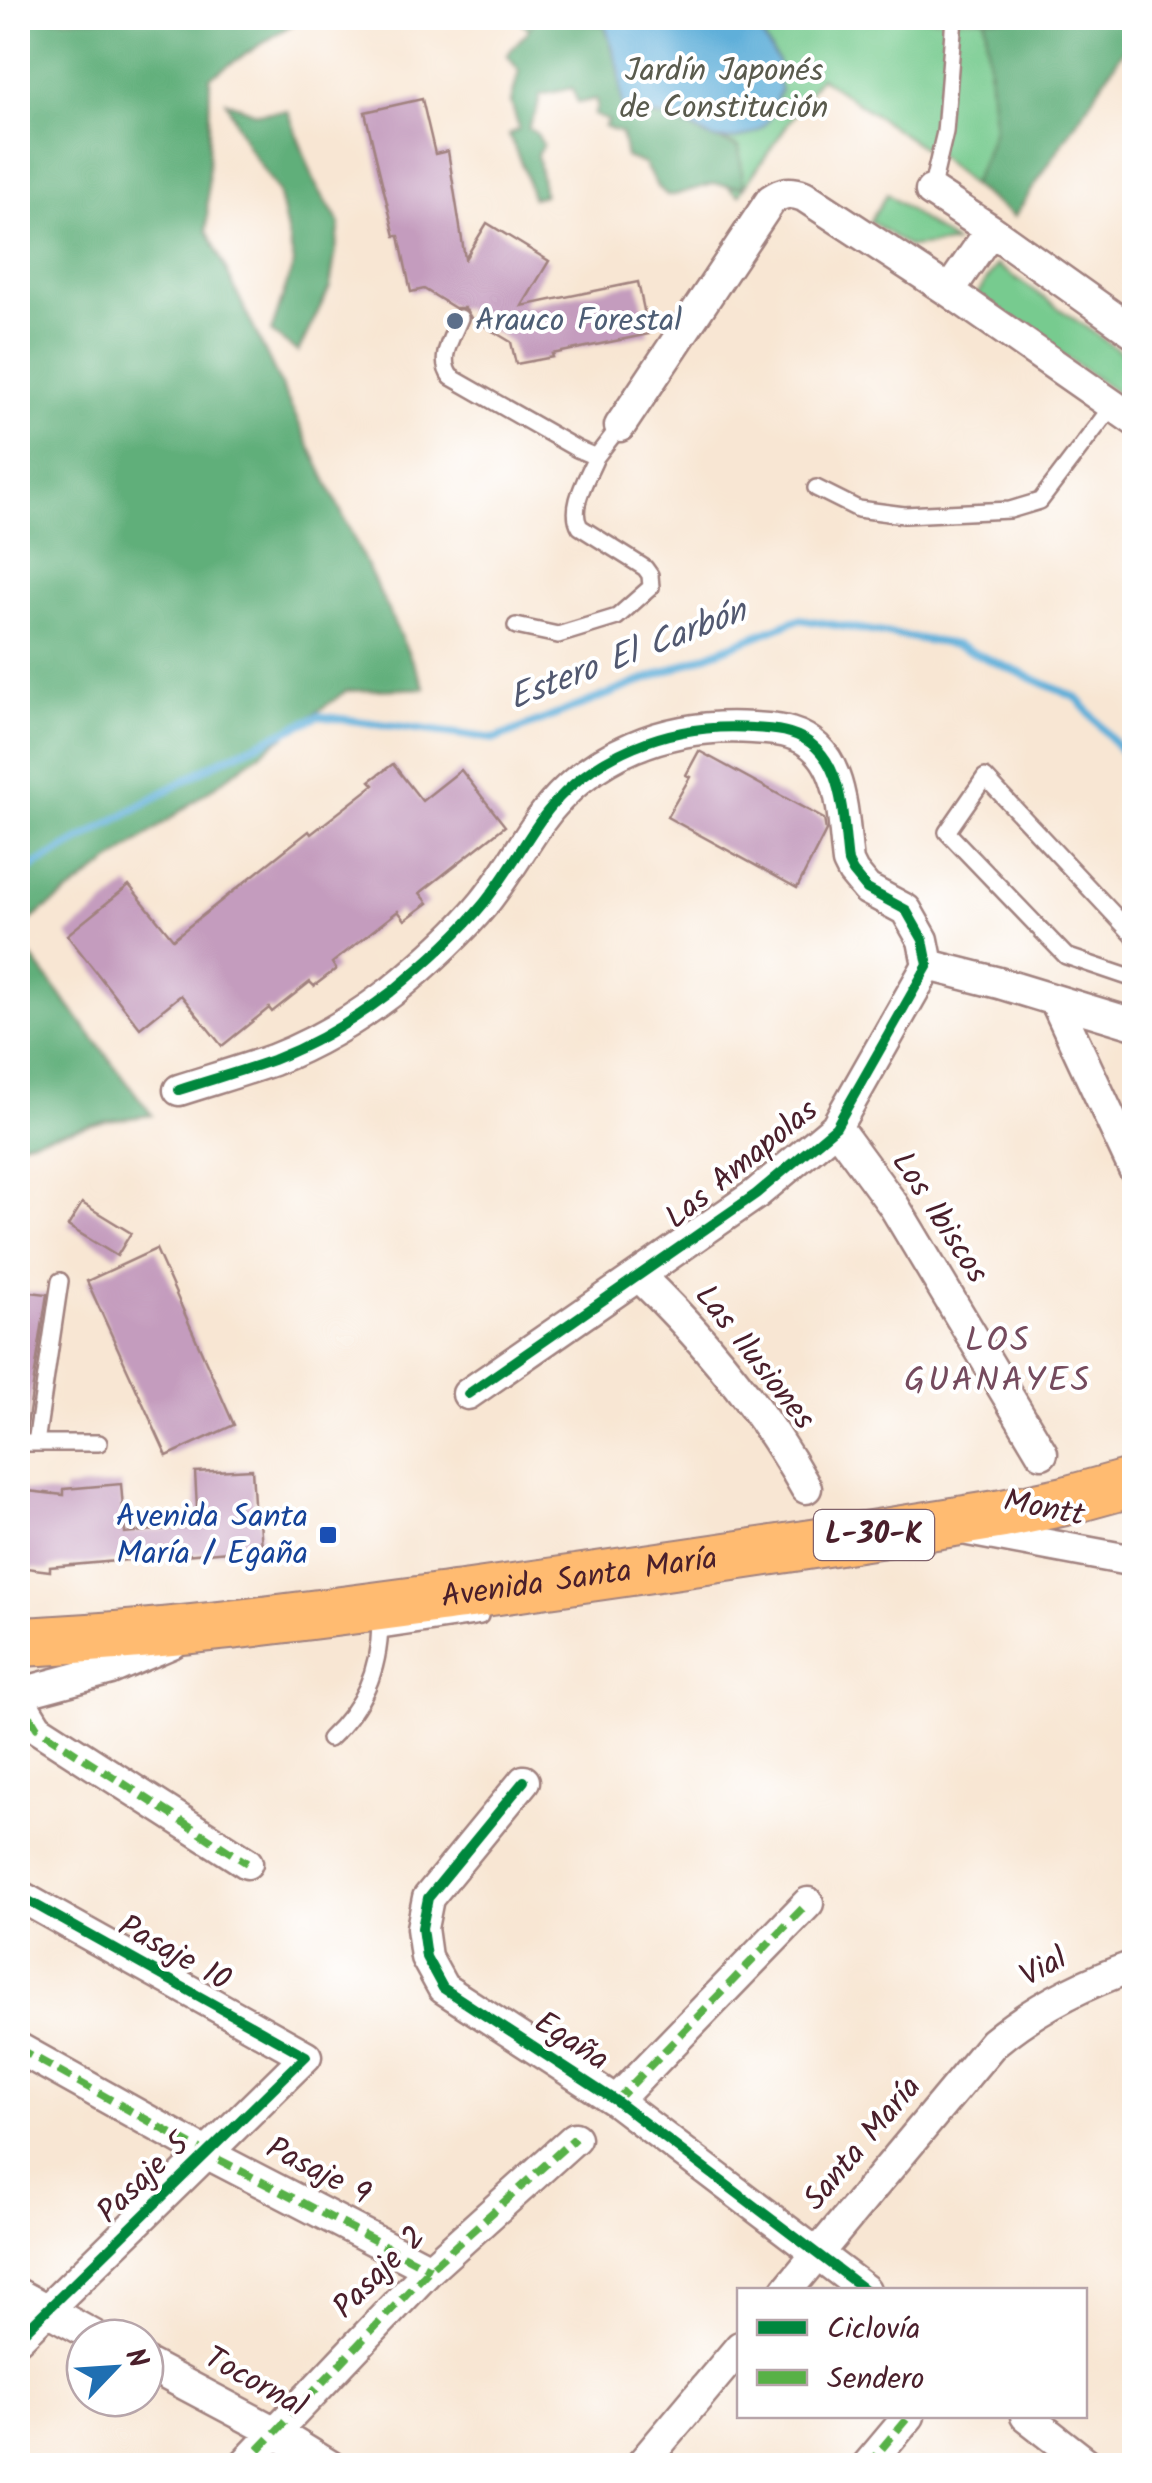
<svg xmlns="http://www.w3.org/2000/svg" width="1152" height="2483" font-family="Kalam,sans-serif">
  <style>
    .green { fill: #77cb8f; stroke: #60755d; stroke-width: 2.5 }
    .forest { fill: #61af7a; stroke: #566752; stroke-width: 2.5 }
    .water { fill: #5eafd9; stroke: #546782; stroke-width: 2.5 }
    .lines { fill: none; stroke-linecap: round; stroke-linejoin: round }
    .stream { stroke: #5eafd9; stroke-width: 8 }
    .building { fill: #c49cbe }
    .service-casing { stroke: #a1827f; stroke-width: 20 }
    .minor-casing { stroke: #a1827f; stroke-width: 35 }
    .primary-casing { stroke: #a1827f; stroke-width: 52 }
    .service { stroke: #fff; stroke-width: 15 }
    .minor { stroke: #fff; stroke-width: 30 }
    .primary { stroke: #ffbb71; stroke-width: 48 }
    .quiet { stroke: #57b146; stroke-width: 8; stroke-dasharray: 15 8; stroke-linecap: butt }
    .cycleway-casing { stroke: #fff; stroke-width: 16 }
    .cycleway { stroke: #00873e; stroke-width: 10 }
    .service-dot { fill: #5c6f8a; stroke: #fff; stroke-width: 4 }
    .transit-dot { fill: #1a4fb4; stroke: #fff; stroke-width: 4 }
    .labels { text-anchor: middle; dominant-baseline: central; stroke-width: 8; stroke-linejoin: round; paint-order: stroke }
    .shield { fill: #fff; stroke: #80626b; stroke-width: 2.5 }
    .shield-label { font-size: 30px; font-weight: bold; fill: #4a1f2b }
    .park-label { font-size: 32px; fill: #5a5b4e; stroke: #fff }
    .service-label { font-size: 32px; fill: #4e5e75; stroke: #fff; text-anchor: start }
    .street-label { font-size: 32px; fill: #4a1f2b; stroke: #fff }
    .transit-label { font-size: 32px; fill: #164399; stroke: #fff; text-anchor: end }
    .water-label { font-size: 35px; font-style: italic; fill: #525971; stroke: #fff }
    .neighbourhood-label { font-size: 35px; letter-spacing: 2.5px; fill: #754b5e; stroke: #fff }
  </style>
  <rect width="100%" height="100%" fill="#fff"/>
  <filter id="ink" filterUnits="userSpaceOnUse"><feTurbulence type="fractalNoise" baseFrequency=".01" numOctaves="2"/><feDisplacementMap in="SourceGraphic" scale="20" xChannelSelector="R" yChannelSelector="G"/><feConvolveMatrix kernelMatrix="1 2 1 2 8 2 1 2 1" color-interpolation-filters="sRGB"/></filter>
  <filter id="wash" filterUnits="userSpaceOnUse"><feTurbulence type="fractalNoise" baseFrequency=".0048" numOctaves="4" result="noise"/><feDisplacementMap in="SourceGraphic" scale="40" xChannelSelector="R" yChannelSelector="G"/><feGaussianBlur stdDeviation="2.25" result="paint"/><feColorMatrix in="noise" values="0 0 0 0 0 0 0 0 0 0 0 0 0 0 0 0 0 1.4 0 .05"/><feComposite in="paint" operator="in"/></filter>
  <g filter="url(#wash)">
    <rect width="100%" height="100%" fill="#f8e6d3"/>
    <!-- green -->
    <path class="green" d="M516 18H1020L996 204 971 185 940 157 920 146 820 77 739 195Z
      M887 194 954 243 909 247 870 221Z
      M997 265 1134 361V405L977 295Z"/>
    <!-- forest -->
    <path class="forest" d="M18 18H302L210 77 207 230 425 688 346 691 18 929Z
      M985 18H1134V52L1125 48 1014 217 971 185 984 158 994 129Z
      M537 19 605 25 619 69 623 108 634 116 670 118 702 134 739 147 744 187 712 184 674 195H667L657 186 644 164 626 157 621 133 604 127 608 121 594 115 597 107 596 99 578 103 572 88 540 95 537 110 528 128 537 134 543 145 537 154 544 195 532 198 524 170 509 135 519 129 511 102 519 71 507 55Z
      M226 101 256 113 288 111 316 185 340 224 330 287 298 352 271 332 294 263 278 191 247 146Z
      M18 939 152 1115 107 1121 18 1143Z"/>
    <!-- water -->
    <path class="water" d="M608 18H751L778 61 777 78 781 90C774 101 775 109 769 119 764 129 754 134 744 137 704 148 699 125 668 118 649 113 640 121 622 108L619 69 605 25Z"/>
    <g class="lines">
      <!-- stream -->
      <path class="stream" d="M18 875 221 760 319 716 495 739 799 619 956 645 1077 698 1134 766"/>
    </g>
    <g id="blocks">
      <!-- building -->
      <path class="building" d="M422 99 435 154 448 151 465 259 487 223 549 261 522 306 638 282 649 334 552 354 553 357 516 364 511 342 471 318 465 308H455L424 289 411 292 399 236H395L365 112Z
        M699 751 824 819 826 831 797 888 667 817 690 777 686 775Z
        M393 764 422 801 461 770 505 826 420 893 428 903 405 920 398 911 332 963 336 969 314 986 310 982 272 1012 269 1008 222 1046 181 995 140 1028 67 935 129 885 173 939 309 831 311 834 374 785 370 781Z
        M82 1203 131 1233 117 1256 68 1226Z
        M156 1249 234 1425 167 1456 87 1281Z
        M22 1291 47 1294 26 1432H18V1321Z
        M252 1469 255 1520H260L262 1548 50 1567V1571L18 1567V1490L64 1495V1489L121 1484 125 1533 198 1526 195 1472Z"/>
    </g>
  </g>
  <g filter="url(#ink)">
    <use href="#blocks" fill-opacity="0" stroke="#a1827f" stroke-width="2.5"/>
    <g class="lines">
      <!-- service casing -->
      <g class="service-casing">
        <path id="service" d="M931 191 945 132 954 18
          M460 318C452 338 437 359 451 377L577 449 596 457 620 426
          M816 488 858 509 904 515 1010 510 1040 501 1113 405
          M516 626 558 635 617 617 651 587 650 575 645 568 580 527C568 507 588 477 596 457
          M1134 936 985 777 947 832 1066 956 1134 979
          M18 1443H99
          M36 1443 60 1281
          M380 1631 480 1616
          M329 1739C363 1707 379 1672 380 1625"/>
      </g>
      <!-- minor casing -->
      <g class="minor-casing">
        <path id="minor" d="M931 191 991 230 1134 332
          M949 291 991 230
          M620 426 771 200C782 192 791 191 804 196L949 291 1134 420
          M928 965 999 983 1134 1024
          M1055 1000 1134 1169
          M179 1090C210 1080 242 1071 273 1060 314 1044 356 1019 391 992 424 965 457 936 484 903 505 877 521 848 540 821 589 753 670 722 753 728 765 729 778 729 790 733 845 749 842 816 848 862L853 872 867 889 906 910 923 940 928 965 836 1127 756 1194 468 1394
          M836 1127 894 1206 1042 1453
          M639 1276C706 1340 761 1408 806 1488
          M968 1530 1134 1561
          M18 1694 111 1669 172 1643
          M18 1697 37 1728 247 1863
          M524 1781 428 1898 422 1928 426 1957 443 1988 616 2101 865 2290
          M18 1895 306 2056 18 2338
          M18 2048 206 2153 430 2269
          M616 2101 808 1903
          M787 2290 993 2043C1036 2007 1082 1984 1134 1966
          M18 2294 98 2338
          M145 2363 275 2432 330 2466
          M1026 2416 1090 2466
          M243 2466 430 2269 575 2138
          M640 2466 740 2347
          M867 2466 909 2416"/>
      </g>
      <!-- primary casing -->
      <g class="primary-casing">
        <g id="primary">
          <path id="s1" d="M18 1642C169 1636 320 1614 470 1594 648 1569 826 1543 1003 1514L1065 1501 1134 1482"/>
        </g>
      </g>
      <!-- service -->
      <use href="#service" class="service"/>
      <!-- minor -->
      <use href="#minor" class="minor"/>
      <!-- primary -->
      <use href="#primary" class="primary"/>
      <!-- quiet -->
      <path class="quiet" d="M18 1697 37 1728 247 1863
        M18 2048 206 2153 430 2269
        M616 2101 808 1903
        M243 2466 430 2269 575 2138
        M867 2466 909 2416"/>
      <!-- cycleway casing -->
      <g class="cycleway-casing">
        <path id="cycleway" d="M179 1090C210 1080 242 1071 273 1060 314 1044 356 1019 391 992 424 965 457 936 484 903 505 877 521 848 540 821 589 753 670 722 753 728 765 729 778 729 790 733 845 749 842 816 848 862L853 872 867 889 906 910 923 940 928 965 836 1127 756 1194 468 1394
          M524 1781 428 1898 422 1928 426 1957 443 1988 616 2101 865 2290
          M18 1895 306 2056 18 2338"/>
      </g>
      <!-- cycleway -->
      <use href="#cycleway" class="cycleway"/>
    </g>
  </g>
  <!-- markers -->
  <circle class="service-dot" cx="455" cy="321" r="10"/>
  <rect class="transit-dot" x="318" y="1525" width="20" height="20" rx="5"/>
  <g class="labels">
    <!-- shield labels -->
    <rect class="shield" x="814" y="1510" width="120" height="50" rx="8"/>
    <g class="shield-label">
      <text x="874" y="1535">L-30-K</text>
    </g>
    <!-- park labels -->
    <g class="park-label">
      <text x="724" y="71">Jardín Japonés<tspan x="724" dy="37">de Constitución</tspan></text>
    </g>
    <!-- service labels -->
    <g class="service-label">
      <text x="475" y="321">Arauco Forestal</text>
    </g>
    <!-- street labels -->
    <g class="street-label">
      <text transform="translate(742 1165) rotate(-39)">Las Amapolas</text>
      <text transform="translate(939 1218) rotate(57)">Los Ibiscos</text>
      <text transform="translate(754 1358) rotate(52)">Las Ilusiones</text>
      <text transform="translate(1044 1509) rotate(11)">Montt</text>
      <text stroke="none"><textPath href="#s1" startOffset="565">Avenida Santa María</textPath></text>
      <text transform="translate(174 1954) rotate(29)">Pasaje 10</text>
      <text transform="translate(1044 1968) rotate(-28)">Vial</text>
      <text transform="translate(571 2042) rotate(33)">Egaña</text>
      <text transform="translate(863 2144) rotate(-50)">Santa María</text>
      <text transform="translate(318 2172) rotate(27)">Pasaje 9</text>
      <text transform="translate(144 2179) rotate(-44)">Pasaje 5</text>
      <text transform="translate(380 2273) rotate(-45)">Pasaje 2</text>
      <text transform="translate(255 2383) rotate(29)">Tocornal</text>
    </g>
    <!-- transit labels -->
    <g class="transit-label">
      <text x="308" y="1517">Avenida Santa<tspan x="308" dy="37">María / Egaña</tspan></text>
    </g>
    <!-- water labels -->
    <g class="water-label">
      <text transform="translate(628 656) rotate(-21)">Estero El Carbón</text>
    </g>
    <!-- neighbourhood labels -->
    <g class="neighbourhood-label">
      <text x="998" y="1342">LOS<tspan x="998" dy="40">GUANAYES</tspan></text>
    </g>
  </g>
  <!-- margin -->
  <rect width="1152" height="2483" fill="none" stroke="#fff" stroke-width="60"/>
  <!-- legend -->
  <rect x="737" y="2288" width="350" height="130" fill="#ffffff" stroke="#b7a5aa" stroke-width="2.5"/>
  <rect x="757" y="2320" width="50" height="15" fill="#00873e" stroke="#b7a5aa" stroke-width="2.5"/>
  <text x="827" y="2338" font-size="30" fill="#4a1f2b">Ciclovía</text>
  <rect x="757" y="2370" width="50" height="15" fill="#57b146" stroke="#b7a5aa" stroke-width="2.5"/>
  <text x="827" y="2388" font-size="30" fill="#4a1f2b">Sendero</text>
  <!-- north arrow -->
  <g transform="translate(115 2368) rotate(65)"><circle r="48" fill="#ffffff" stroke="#b7a5aa" stroke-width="2.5"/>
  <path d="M0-8L18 38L0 25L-18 38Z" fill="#1f6fb2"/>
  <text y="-15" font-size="28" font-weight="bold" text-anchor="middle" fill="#4a1f2b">N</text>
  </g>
</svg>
